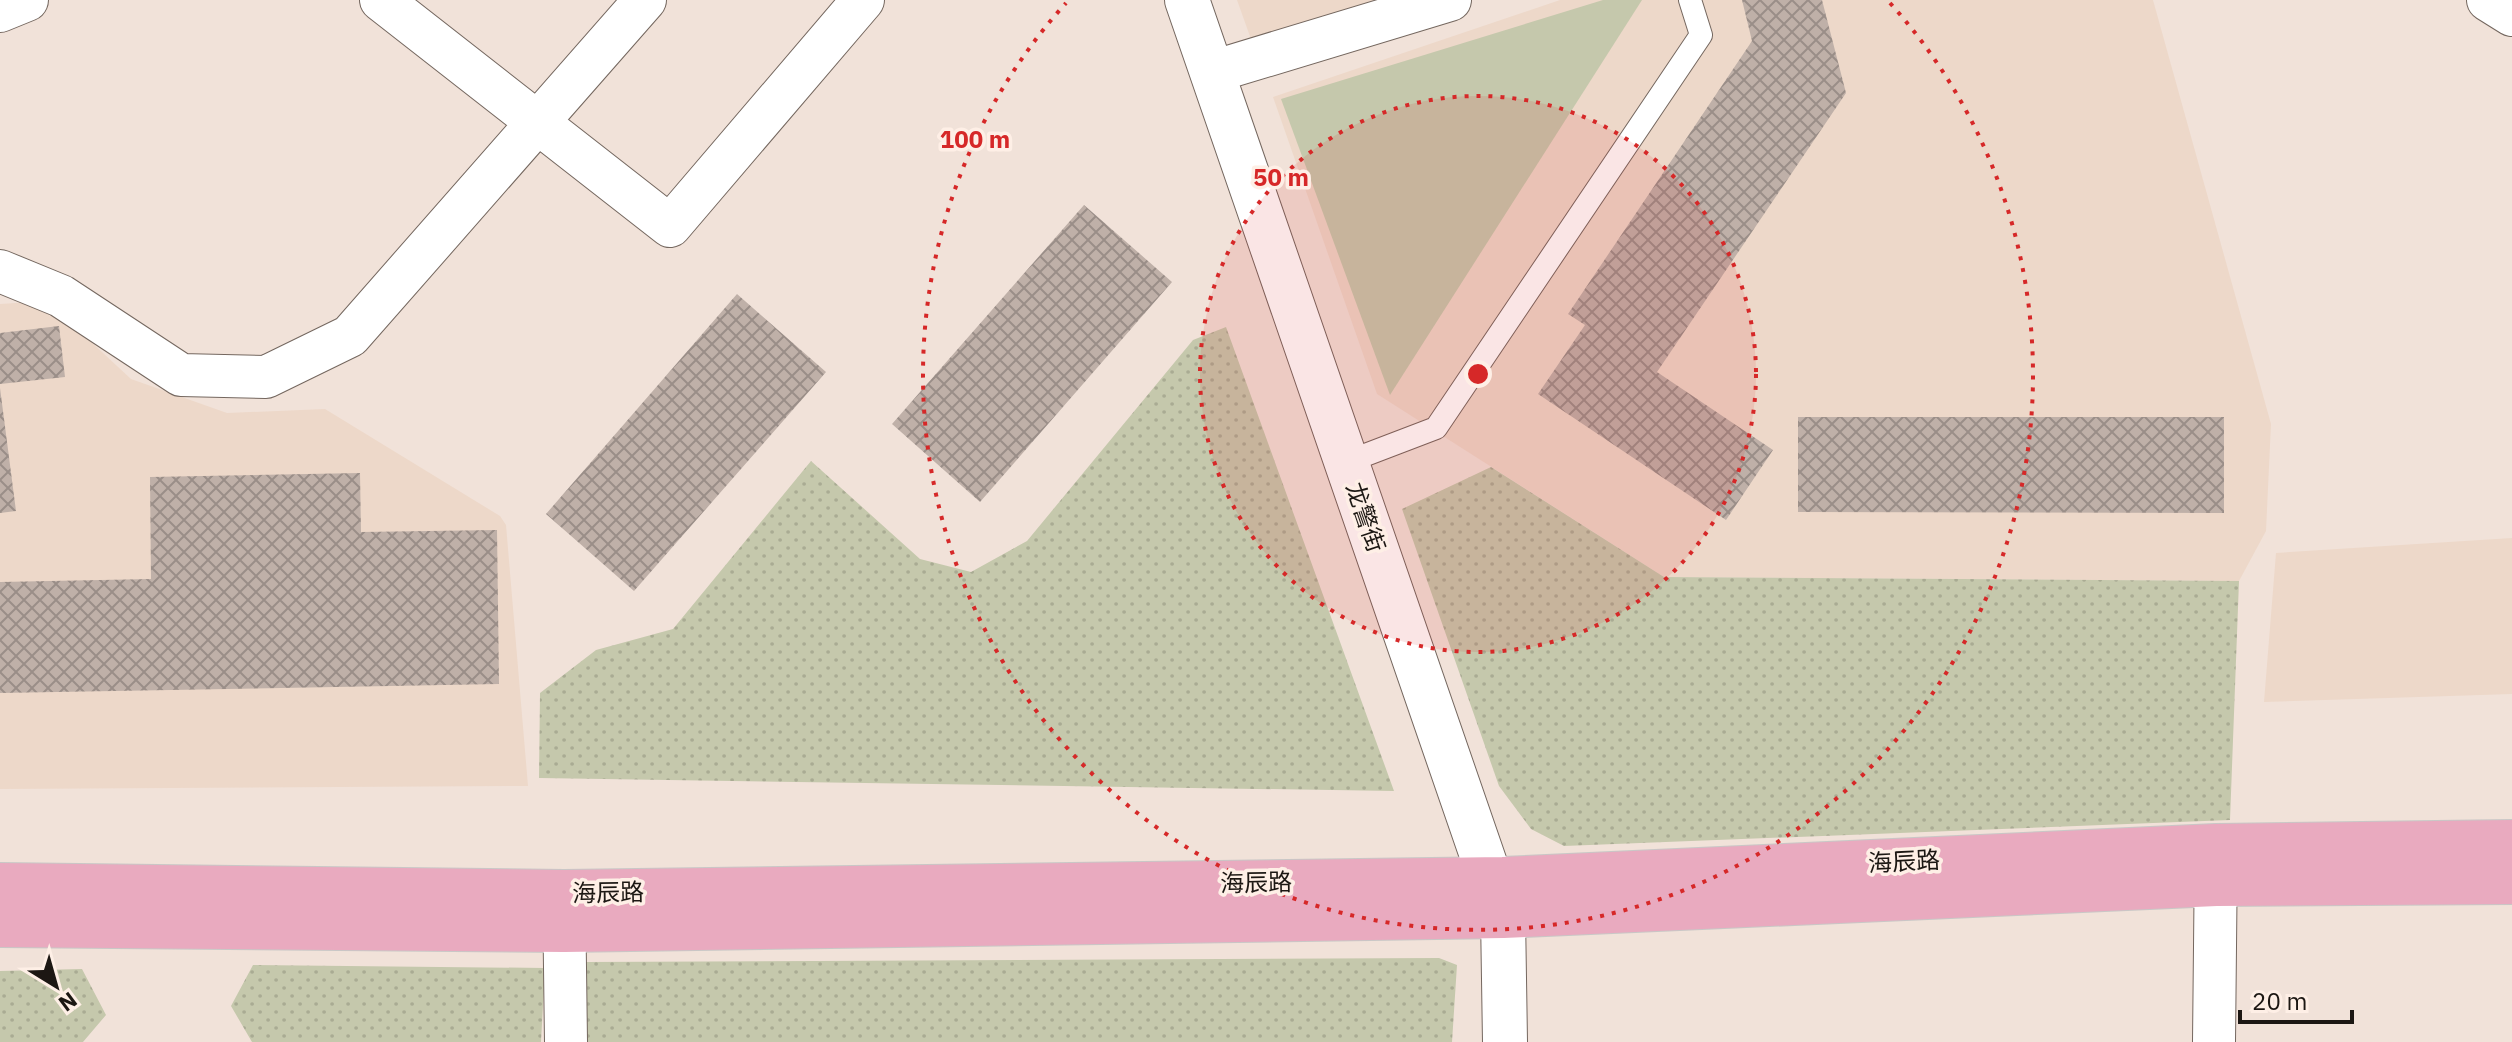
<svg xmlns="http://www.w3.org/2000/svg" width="2512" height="1042" font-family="'IBM Plex Sans','Noto Sans SC',sans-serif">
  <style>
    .built { fill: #edd8c9 }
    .grass { fill: url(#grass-dots) }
    .green { fill: #c5c8ac }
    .building { fill: url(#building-cross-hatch) }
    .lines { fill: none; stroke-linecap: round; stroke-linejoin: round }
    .service-casing { stroke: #74675f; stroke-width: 24 }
    .minor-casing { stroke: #74675f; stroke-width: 44 }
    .tertiary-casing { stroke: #74675f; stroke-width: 46 }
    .primary-casing { stroke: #c9c7c6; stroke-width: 46 }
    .service { stroke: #fff; stroke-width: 22 }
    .minor { stroke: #fff; stroke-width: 42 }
    .tertiary { stroke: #fff; stroke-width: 44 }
    .primary { stroke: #e9aabf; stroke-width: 44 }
    .ring { fill: none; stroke: #d62828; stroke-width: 4; stroke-dasharray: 4 8 }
    .labels { text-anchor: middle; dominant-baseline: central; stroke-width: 7; stroke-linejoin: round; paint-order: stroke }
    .street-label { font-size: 24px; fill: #1c1713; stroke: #feefe6 }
    .centre { fill: #d62828; stroke: #feefe6; stroke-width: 4 }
    .ring-label { font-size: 24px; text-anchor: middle; font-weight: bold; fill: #d62828; stroke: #feefe6; stroke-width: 7; stroke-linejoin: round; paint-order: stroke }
  </style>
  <defs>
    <pattern id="grass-dots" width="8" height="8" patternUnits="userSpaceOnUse" patternTransform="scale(2)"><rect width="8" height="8" fill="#c5c8ac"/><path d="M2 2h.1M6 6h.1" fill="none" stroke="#a9ab93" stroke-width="1.8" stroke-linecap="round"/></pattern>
    <pattern id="building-cross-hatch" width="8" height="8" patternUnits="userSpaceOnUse" patternTransform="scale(2)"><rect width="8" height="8" fill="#bfb0a8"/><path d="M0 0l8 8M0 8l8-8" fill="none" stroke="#9a8e88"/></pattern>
  </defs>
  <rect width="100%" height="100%" fill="#f1e2d9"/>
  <!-- built -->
  <path class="built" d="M1237 0H1386L1252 42Z
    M1560 0H2153L2271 424 2266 531 2239 581 1664 577 1377 394 1273 97Z
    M47 301 131 379 227 413 325 409 500 516 506 525 528 786 0 789V304Z
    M2512 538V694L2264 702 2276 553Z"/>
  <!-- grass -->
  <path class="grass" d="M1226 327 1394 791 539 778 540 693 596 650 673 629 811 461 920 559 971 572 1027 541 1193 340Z
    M1491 467 1664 577 2239 581 2230 820 1564 846 1531 829 1499 786 1402 509Z
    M1439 958 1457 965 1452 1042H584L586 962Z
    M253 965 545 968 541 1042H252L231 1006Z
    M82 969 106 1015 83 1042H0V971Z"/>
  <!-- green -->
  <path class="green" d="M1603 0H1642L1390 395 1281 99Z"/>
  <!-- building -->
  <path class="building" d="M1742 0H1822L1846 93 1657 372 1773 450 1726 520 1538 394 1585 325 1568 314 1752 41Z
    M1084 205 1172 282 980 502 892 424Z
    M737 294 826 372 634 591 546 514Z
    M59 326 65 377 0 384V333Z
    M0 388 16 511 0 513Z
    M1798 417H2224V513L1798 512Z
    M360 473 361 532 497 530 499 684 0 693V582L151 579 150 477Z"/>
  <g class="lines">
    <!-- service casing -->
    <g class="service-casing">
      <path id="service" d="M1347 462 1436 428 1701 35 1690 0"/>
    </g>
    <!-- minor casing -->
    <g class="minor-casing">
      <path id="minor" d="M381 0 670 226 863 0
        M2488 0 2512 15
        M0 11 27 0
        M1212 72 1450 0
        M0 271 61 296 181 375 266 377 350 336 645 0
        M564 893 566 1042
        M2214 1042 2216 851"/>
    </g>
    <!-- tertiary casing -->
    <g class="tertiary-casing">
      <path id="tertiary" d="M1187 0 1503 916 1505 1042"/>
    </g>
    <!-- primary casing -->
    <g class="primary-casing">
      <path id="primary" d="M0 885 564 892 1503 879 2216 846 2512 842
        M0 925 564 930 1503 916 2216 884 2512 882"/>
    </g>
    <!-- service -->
    <use href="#service" class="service"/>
    <!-- minor -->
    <use href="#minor" class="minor"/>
    <!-- tertiary -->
    <use href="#tertiary" class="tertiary"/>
    <!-- primary -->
    <use href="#primary" class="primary"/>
  </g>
  <!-- distance rings -->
  <circle cx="1478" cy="374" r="278" fill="#d62828" fill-opacity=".12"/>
  <g class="ring">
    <circle cx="1478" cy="374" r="278"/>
    <path d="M1890 3A555 555 0 1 1 1066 3"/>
  </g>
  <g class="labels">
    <!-- street labels -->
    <g class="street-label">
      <text transform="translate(1366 517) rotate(71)">龙警街</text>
      <text transform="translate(1904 861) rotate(-3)">海辰路</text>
      <text transform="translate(1256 882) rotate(-1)">海辰路</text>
      <text transform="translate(608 892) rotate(-1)">海辰路</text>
    </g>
  </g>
  <circle cx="1478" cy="374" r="12" class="centre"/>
  <g class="ring-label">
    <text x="975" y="148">100 m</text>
    <text x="1281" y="186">50 m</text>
  </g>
  <!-- north arrow -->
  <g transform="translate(56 986) rotate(143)" stroke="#feefe6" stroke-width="6" paint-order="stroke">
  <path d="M0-6L14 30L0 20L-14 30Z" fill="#1c1713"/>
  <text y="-12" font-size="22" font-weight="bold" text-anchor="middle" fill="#1c1713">N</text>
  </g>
  <!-- scale -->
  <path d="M2240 1010v12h112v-12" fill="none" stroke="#1c1713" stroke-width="4"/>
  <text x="2252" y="1010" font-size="24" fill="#1c1713" stroke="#feefe6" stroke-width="6" paint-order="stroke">20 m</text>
</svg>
